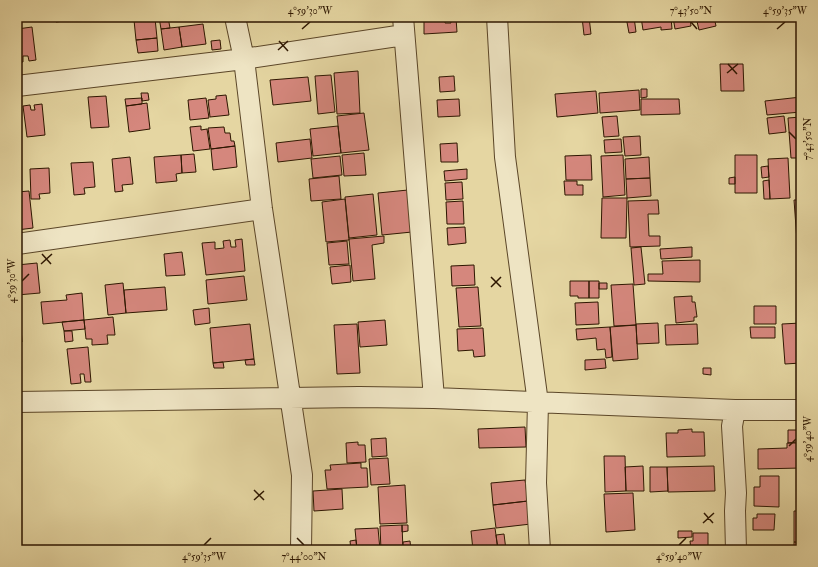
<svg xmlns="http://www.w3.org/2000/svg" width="818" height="567" font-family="'IM FELL Double Pica',serif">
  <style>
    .building { fill: #d5877d; stroke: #2d1600 }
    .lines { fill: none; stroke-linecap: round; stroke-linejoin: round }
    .minor-casing { stroke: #5b4628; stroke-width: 22 }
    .minor { stroke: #eee4c3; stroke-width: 20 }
    .ticks { fill: none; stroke: #2d1600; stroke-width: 1.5 }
    .neatline { fill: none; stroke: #2d1600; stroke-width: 1.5 }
    .ticks-label { font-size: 10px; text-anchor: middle; fill: #2d1600 }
  </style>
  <rect width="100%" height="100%" fill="#e5d6a2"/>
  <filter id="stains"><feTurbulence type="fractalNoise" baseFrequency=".005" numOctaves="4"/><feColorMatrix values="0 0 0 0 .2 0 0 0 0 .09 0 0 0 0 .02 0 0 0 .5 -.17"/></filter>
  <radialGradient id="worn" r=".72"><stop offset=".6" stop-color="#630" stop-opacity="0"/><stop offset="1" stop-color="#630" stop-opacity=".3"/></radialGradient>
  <!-- building -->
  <path class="building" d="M55 17H71L72 20 56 22Z
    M159 17H168L170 28 161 29Z
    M424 17H445V23H451L450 18H456L457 32 424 34Z
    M582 17H589L591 34 584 35Z
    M626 17H634L636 32 629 33Z
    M641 17H671L672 29 661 30V27L643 30Z
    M673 17H690L691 26 675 29Z
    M696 17H714L716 26 699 30Z
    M155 18 157 38 136 40 134 20Z
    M203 24 206 44 182 47 179 27Z
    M32 27 36 60 29 61 28 56H23V62H17V29Z
    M179 27 182 47 164 50 161 29Z
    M157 38 158 51 138 53 136 40Z
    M220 40 221 49 212 50 211 41Z
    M720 64H743L744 91H721Z
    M358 71 360 113 337 114 334 73Z
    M331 75 335 112 318 114 315 76Z
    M454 76 455 91 440 92 439 77Z
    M308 77 311 101 273 105 270 80Z
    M641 89H647V97L641 98Z
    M639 90 640 110 600 113 599 93Z
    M596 91 598 113 557 117 555 94Z
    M141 93H148L149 100 142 101Z
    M226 95 229 115 210 117 208 100 216 99V96Z
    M106 96 109 127 91 128 88 97Z
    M801 97V112L767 115 765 101Z
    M142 98V104L126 106 125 99Z
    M206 98 209 118 190 120 188 100Z
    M459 99 460 116 438 117 437 100Z
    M641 99H679L680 114 641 115Z
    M147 103 150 129 129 132 126 106Z
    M42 104 45 135 27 137 23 106 30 105 31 110H35L34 105Z
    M364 113 369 150 341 153 337 116Z
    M617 116 619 136 604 137 602 117Z
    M784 116 786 132 769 134 767 118Z
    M801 117V158H791L788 118Z
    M201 126V130L207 129 210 149 193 151 190 127Z
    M338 126 341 153 313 156 310 129Z
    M224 127 225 133H230L231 141H234L235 146 211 149 208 128Z
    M640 136 641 155 625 156 623 137Z
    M310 139 312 158 278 162 276 143Z
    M621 139 622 152 605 153 604 140Z
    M457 143 458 162H441L440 144Z
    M235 146 237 167 213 170 211 149Z
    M364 153 366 175 344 176 342 155Z
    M194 154 196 172 182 173 181 155Z
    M181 155 182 173 176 174 177 181 156 183 154 157Z
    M591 155 592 180H566L565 156Z
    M623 155 625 195 603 197 601 156Z
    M735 155H757V193H735Z
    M340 156 342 175 313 178 311 159Z
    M130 157 133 184 122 185 123 191 115 192 112 159Z
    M649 157 650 178 626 179 625 159Z
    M788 158 790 198 770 199 768 159Z
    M93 162 95 187 84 188 85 194 74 195 71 163Z
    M768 166 769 177 762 178 761 167Z
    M49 168 50 193 39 194 40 199H31L30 169Z
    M467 169V179L445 181 444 171Z
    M339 176 341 199 311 201 309 179Z
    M735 177V184H729V178Z
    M650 178 651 196 627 198 626 179Z
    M769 180 770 199H764L763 181Z
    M564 181H577V185H583V195H565Z
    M462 182 463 199 446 200 445 183Z
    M408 190 412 232 382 235 378 193Z
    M29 191 33 228 17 230V192Z
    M373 194 377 235 349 238 345 197Z
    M602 198H627L626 238H601Z
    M345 199 349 240 326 242 322 202Z
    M658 200 659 214H648L649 236H660V246L630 247 628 201Z
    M794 200H801V241H797Z
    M463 201 464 224H447L446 202Z
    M465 227 466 243 448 245 447 228Z
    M384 236V243L372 245 375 279 353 281 349 239Z
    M242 239 245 271 206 275 202 243 215 242V249L224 248 223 241 230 240 231 247H236L235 240Z
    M347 241 349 264 329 265 327 243Z
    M641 247 645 284 634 285 631 248Z
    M692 247V257L661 259 660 249Z
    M182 252 185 275 166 276 164 254Z
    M700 260V282L648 281V274H663L662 261Z
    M37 263 40 293 17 295V265Z
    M350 265 351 282 332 284 330 267Z
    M474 265 475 285 452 286 451 266Z
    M244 276 247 300 208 304 206 280Z
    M570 281H589V298H578V296H570Z
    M589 281H599V298H589Z
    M123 283 126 313 108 315 105 285Z
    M599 283H607V289H599Z
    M633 284 636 325 614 326 611 285Z
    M165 287 167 310 126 313 124 290Z
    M478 287 481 326 459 327 456 288Z
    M82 293 84 320 43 324 41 302 67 300 66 295Z
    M692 296V302H695L697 317H694V321L676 323 674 297Z
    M598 302 599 324 576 325 575 303Z
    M754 306H776V324H754Z
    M209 308 210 323 195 325 193 310Z
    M113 317 115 335H107L108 344 92 345V339H86L84 320Z
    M84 320 85 329 64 331 62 322Z
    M385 320 387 345 360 347 358 322Z
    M658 323 659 343 637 344 636 324Z
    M801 323V363L785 364 782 324Z
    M250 324 254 359 213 363 210 328Z
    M357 324 360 373 337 374 334 325Z
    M697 324 698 344 666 345 665 325Z
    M636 325 638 359 613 361 610 327Z
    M17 327H21L22 342 17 343Z
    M610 327 612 357 606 358 605 349 597 350 596 338 577 340 576 329Z
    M750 327H775V338H751Z
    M483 328 485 356 474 357 473 350 458 351 457 329Z
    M64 331H72L73 341 65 342Z
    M88 347 91 382H85L84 374H80L81 383 71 384 67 349Z
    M254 359 255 365H246L245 360Z
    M605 359 606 368 585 370V360Z
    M223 362 224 368H214L213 363Z
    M703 368H711V375L703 374Z
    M525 427 526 447 479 448 478 429Z
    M692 429V432H704L705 456 667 457 666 433H678V430Z
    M788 430H797V442L788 443Z
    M386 438 387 456 372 457 371 439Z
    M358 442V445H365L366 462 347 463 346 443Z
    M787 443H801V468L758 469V449L787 448Z
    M604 456H625L626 491 605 492Z
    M388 458 390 484 371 485 369 459Z
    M361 463V468H367L368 487 327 489 325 470H331L330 465Z
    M643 466 644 491H626L625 467Z
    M714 466 715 491 668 492 667 467Z
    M650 467H667L668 491 650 492Z
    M760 476H779V507L754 506V487H760Z
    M525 480 528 501 493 505 491 483Z
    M405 485 407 523 380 524 378 487Z
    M342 489 343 509 314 511 313 491Z
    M633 493 635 530 606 532 604 494Z
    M528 501 531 524 496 528 493 505Z
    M794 511H801V542H794Z
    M757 514H775L774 530H753V518H757Z
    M402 525 403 550H381L380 526Z
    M402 525H408V531L402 532Z
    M378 528 380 550H357L355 529Z
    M495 528 498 550H473L471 531Z
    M678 531H692V537L678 538Z
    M693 533H708V550H691L690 541H693Z
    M504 534 506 550H498L496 535Z
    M356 540 357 550H351L350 541Z
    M410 541 411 550H403V542Z
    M794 542 801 543V550H794Z"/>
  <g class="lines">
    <!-- minor casing -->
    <g class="minor-casing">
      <path id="minor" d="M235 17 244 59 262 209 302 475 301 550
        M403 17 434 398
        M497 17 505 157 538 403 536 483 540 550
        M17 86 244 59 404 35
        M17 244 262 209
        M17 402 359 397 434 398 735 410H801
        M735 410 732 426 736 493 735 511 736 550"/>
    </g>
    <!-- minor -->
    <use href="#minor" class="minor"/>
  </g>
  <!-- ticks -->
  <path class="ticks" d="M691 22 697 29M302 29 310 22M777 29 785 22M279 41 288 51M278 50 288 41M728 64 737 74M727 73 738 64M789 132 796 139M42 254 51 264M41 264 52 254M491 277 501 287M22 281 29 274M491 287 501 277M789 446 796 439M254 490 264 500M254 500 264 491M704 513 713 523M703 523 714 513M297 538 304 545M204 545 211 538M679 545 686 538"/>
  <!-- margin -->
  <rect width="818" height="567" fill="none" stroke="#e5d6a2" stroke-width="44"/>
  <rect x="22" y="22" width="774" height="523" class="neatline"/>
  <g class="ticks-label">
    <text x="310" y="14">4°59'30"W</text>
    <text x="691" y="14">7°43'50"N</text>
    <text x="785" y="14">4°59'35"W</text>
    <text transform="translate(807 139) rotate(-90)" y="4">7°43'50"N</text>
    <text transform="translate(11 281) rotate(-90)" y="4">4°59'30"W</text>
    <text transform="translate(807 439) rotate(-90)" y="4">4°59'40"W</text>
    <text x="204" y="560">4°59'35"W</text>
    <text x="304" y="560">7°44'00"N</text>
    <text x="679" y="560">4°59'40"W</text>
  </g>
  <rect width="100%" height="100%" filter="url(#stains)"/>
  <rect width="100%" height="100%" fill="url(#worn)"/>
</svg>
